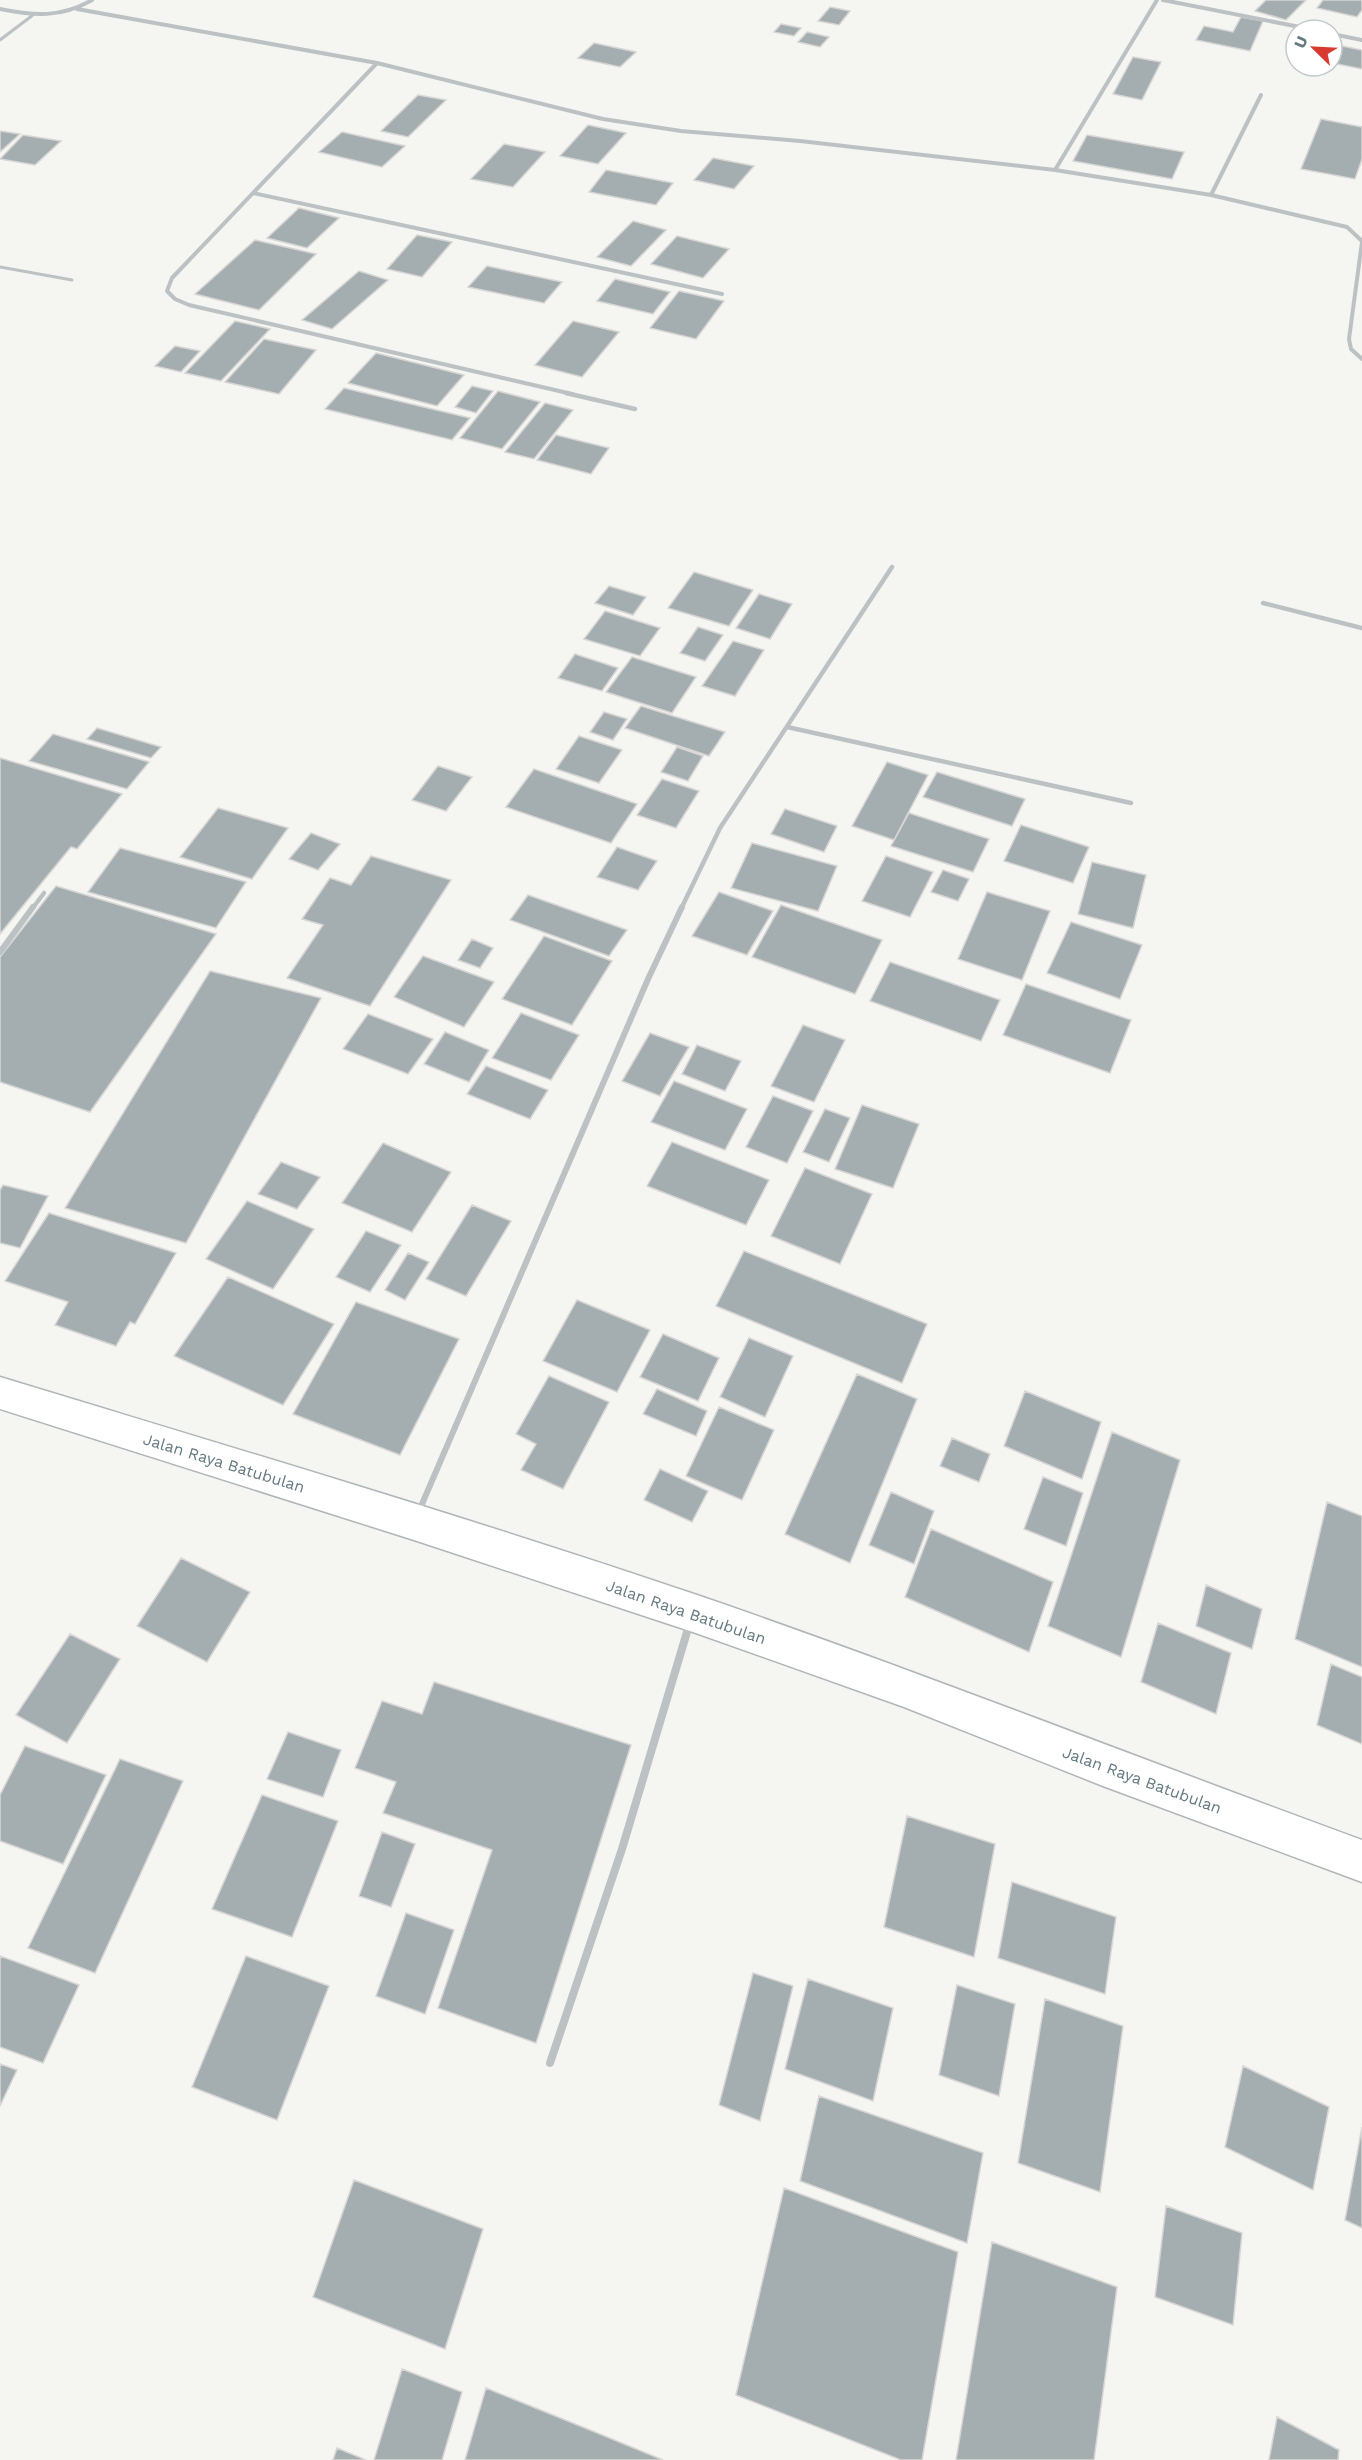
<svg xmlns="http://www.w3.org/2000/svg" width="1362" height="2460" font-family="'Work Sans',sans-serif">
  <style>
    .building { fill: #a4aeb1; stroke: #d7d6d5; stroke-width: 1.5 }
    .lines { fill: none; stroke-linecap: round; stroke-linejoin: round }
    .trunk-casing { stroke: #b0b5b7; stroke-width: 3 }
    .service { stroke: #bcc2c4; stroke-width: 3 }
    .minor-far3 { stroke: #bcc2c4; stroke-width: 4 }
    .minor-far2 { stroke: #bcc2c4; stroke-width: 4.5 }
    .minor-far1 { stroke: #bcc2c4; stroke-width: 6 }
    .minor { stroke: #bcc2c4; stroke-width: 8 }
    .trunk { fill: #fff; fill-rule: evenodd }
    .labels { text-anchor: middle; dominant-baseline: central; stroke-width: 6; stroke-linejoin: round; paint-order: stroke }
    .street-label { font-size: 16px; fill: #667a81; stroke: #fff }
  </style>
  <rect width="100%" height="100%" fill="#f5f5f2"/>
  <!-- building -->
  <path class="building" d="M1266 0H1306L1286 20 1255 11Z
    M1323 0H1362V10L1357 17 1317 8Z
    M830 7 850 11 839 25 818 21Z
    M1241 17 1263 21 1250 51 1196 40 1204 26 1233 32Z
    M781 24 801 28 794 36 774 32Z
    M807 32 829 37 820 47 798 42Z
    M594 43 636 52 620 67 578 58Z
    M1337 45 1362 50V69L1332 63V54Z
    M1133 57 1161 62 1142 100 1113 94Z
    M418 95 446 100 408 137 381 131Z
    M1321 119 1362 127V159L1355 179 1301 169Z
    M588 125 626 133 598 164 560 156Z
    M0 131 20 134 0 152Z
    M342 132 405 146 382 167 319 152Z
    M23 135 61 141 35 165 0 159Z
    M1087 135 1184 152 1172 179 1073 161Z
    M504 144 545 152 513 187 471 179Z
    M713 158 754 166 734 189 694 180Z
    M606 170 673 183 656 205 589 192Z
    M299 208 339 218 307 248 267 238Z
    M633 221 666 230 631 266 597 257Z
    M417 235 452 242 422 277 387 269Z
    M677 236 729 249 703 278 651 264Z
    M255 240 316 254 259 310 195 294Z
    M487 266 562 282 544 303 468 287Z
    M359 271 388 280 332 329 302 320Z
    M615 279 670 292 653 314 597 301Z
    M679 291 724 301 696 339 650 328Z
    M235 321 270 329 221 381 185 373Z
    M573 321 619 332 582 377 535 365Z
    M264 339 316 350 279 394 225 382Z
    M175 346 200 351 181 372 155 366Z
    M376 353 464 375 437 406 348 383Z
    M472 386 493 391 476 413 455 407Z
    M344 388 470 418 452 440 325 409Z
    M498 391 540 402 502 449 460 438Z
    M545 403 573 410 534 459 505 452Z
    M556 435 609 448 591 474 537 460Z
    M694 572 753 590 729 626 668 608Z
    M609 586 646 597 633 615 595 603Z
    M759 594 792 604 770 639 736 628Z
    M605 611 660 628 640 656 584 639Z
    M698 627 723 635 705 661 680 653Z
    M733 641 764 650 735 696 702 686Z
    M575 654 618 668 602 691 558 678Z
    M632 657 696 677 672 713 606 692Z
    M641 706 725 732 709 756 625 728Z
    M604 712 627 719 613 740 590 732Z
    M97 728 161 747 151 758 87 739Z
    M53 734 149 762 127 789 29 761Z
    M579 736 622 750 599 783 556 769Z
    M677 747 703 756 688 781 661 772Z
    M0 758 122 794 77 849 71 847 0 934Z
    M887 762 928 775 894 840 852 826Z
    M438 766 472 777 446 811 412 800Z
    M534 769 637 804 611 843 506 807Z
    M937 772 1025 799 1012 826 923 797Z
    M662 779 699 791 676 828 637 815Z
    M218 808 288 828 252 879 180 857Z
    M785 809 837 826 824 852 771 834Z
    M909 813 989 839 973 872 891 846Z
    M1021 825 1089 847 1073 883 1004 861Z
    M311 833 340 844 318 870 289 859Z
    M752 843 837 866 818 911 731 888Z
    M617 847 657 861 638 890 597 877Z
    M120 848 246 882 216 928 88 892Z
    M371 856 451 880 370 1006 287 978 323 925 302 919 330 878 351 885Z
    M886 856 933 872 910 917 862 901Z
    M1092 862 1146 875 1133 928 1078 914Z
    M943 870 969 879 958 901 931 892Z
    M56 886 216 934 90 1112 0 1082V957Z
    M719 892 773 911 747 955 692 936Z
    M987 892 1050 911 1022 980 958 959Z
    M528 895 627 930 609 956 510 920Z
    M781 905 882 940 855 994 752 957Z
    M1071 922 1142 945 1120 999 1047 973Z
    M544 936 612 961 572 1025 502 999Z
    M472 939 493 948 480 968 458 960Z
    M423 956 494 982 464 1027 394 997Z
    M890 962 1000 1000 981 1041 870 1001Z
    M210 971 321 998 186 1243 65 1208Z
    M1026 984 1131 1020 1110 1073 1003 1035Z
    M521 1013 579 1035 551 1080 492 1058Z
    M368 1014 433 1039 408 1074 343 1049Z
    M803 1025 845 1040 814 1102 771 1086Z
    M445 1032 489 1050 469 1082 424 1064Z
    M650 1033 689 1047 660 1096 622 1081Z
    M697 1045 741 1061 725 1091 682 1074Z
    M486 1066 548 1090 530 1119 467 1094Z
    M674 1081 747 1109 725 1150 651 1122Z
    M773 1096 813 1111 787 1163 746 1147Z
    M862 1105 919 1124 893 1188 835 1169Z
    M825 1109 850 1118 829 1162 803 1152Z
    M672 1142 769 1180 746 1225 647 1186Z
    M383 1143 451 1172 412 1232 342 1203Z
    M281 1162 320 1177 297 1209 258 1194Z
    M805 1168 872 1194 840 1264 771 1236Z
    M3 1185 48 1196 20 1248 0 1243V1190Z
    M247 1201 314 1229 273 1289 206 1259Z
    M472 1205 511 1221 466 1296 426 1279Z
    M49 1213 176 1253 135 1324 130 1322 116 1346 55 1325 68 1302 5 1281Z
    M366 1231 401 1245 370 1292 336 1277Z
    M744 1251 927 1324 902 1383 716 1306Z
    M408 1253 429 1262 405 1300 385 1290Z
    M228 1277 334 1324 283 1405 174 1356Z
    M577 1300 650 1330 617 1392 543 1361Z
    M356 1302 459 1339 400 1455 293 1414Z
    M663 1334 719 1358 698 1401 640 1377Z
    M749 1338 793 1356 765 1417 720 1397Z
    M857 1374 917 1399 850 1563 785 1534Z
    M549 1376 609 1402 563 1489 521 1470 536 1444 516 1434Z
    M657 1389 707 1411 696 1436 643 1414Z
    M1025 1391 1101 1422 1082 1479 1004 1446Z
    M719 1407 774 1430 742 1500 686 1476Z
    M1112 1432 1180 1460 1121 1657 1048 1626Z
    M952 1438 990 1454 979 1482 940 1466Z
    M660 1469 708 1491 692 1522 644 1500Z
    M1043 1477 1083 1493 1066 1546 1024 1529Z
    M891 1492 934 1511 914 1564 869 1545Z
    M1327 1502 1362 1516V1667L1295 1639Z
    M931 1529 1053 1582 1029 1652 905 1597Z
    M181 1558 250 1592 207 1662 137 1626Z
    M1206 1585 1262 1609 1252 1649 1196 1626Z
    M1158 1623 1231 1653 1216 1714 1141 1682Z
    M70 1634 120 1659 67 1743 16 1715Z
    M1331 1664 1362 1677V1744L1317 1725Z
    M434 1682 631 1745 536 2043 438 2008 492 1850 383 1813 396 1782 355 1768 382 1701 422 1714Z
    M288 1732 341 1750 323 1797 267 1779Z
    M25 1746 106 1775 63 1864 0 1841V1795Z
    M120 1759 183 1781 95 1973 28 1948Z
    M262 1795 338 1821 292 1937 212 1909Z
    M907 1816 995 1844 974 1957 884 1927Z
    M382 1832 415 1844 391 1907 359 1896Z
    M1012 1882 1116 1917 1105 1994 998 1958Z
    M406 1913 454 1930 425 2014 376 1996Z
    M0 1956 79 1985 43 2063 0 2047Z
    M246 1956 329 1986 277 2120 192 2087Z
    M753 1973 793 1986 760 2121 719 2105Z
    M808 1979 893 2008 873 2101 785 2069Z
    M957 1985 1015 2004 999 2096 939 2075Z
    M1045 1999 1123 2026 1100 2192 1018 2163Z
    M0 2064 17 2070 0 2106Z
    M1243 2066 1329 2107 1313 2190 1225 2147Z
    M819 2096 983 2153 967 2243 800 2181Z
    M1362 2127V2228L1345 2220Z
    M354 2180 483 2229 445 2349 313 2297Z
    M784 2188 958 2252 922 2460H901L736 2395Z
    M1166 2206 1242 2233 1233 2325 1155 2297Z
    M992 2242 1117 2287 1094 2460H956Z
    M402 2369 462 2392 442 2460H374Z
    M486 2388 590 2430 663 2460H465Z
    M1277 2417 1339 2450 1338 2460H1269Z
    M337 2448 366 2460H333Z"/>
  <g class="lines">
    <!-- trunk casing -->
    <g class="trunk-casing">
      <path id="trunk" d="M0 1377C233 1448 467 1517 697 1595 921 1672 1140 1759 1362 1840V1882L1103 1786 904 1707 693 1632 414 1540 0 1409Z"/>
    </g>
    <!-- service -->
    <path class="service" d="M0 40 33 15
      M0 267 72 280"/>
    <!-- minor-far3 -->
    <path class="minor-far3" d="M1163 0 1315 30
      M0 9C34 16 61 18 92 0
      M77 9 377 63 603 119 681 131 800 141 1055 170 1211 195 1347 227 1362 241
      M1332 34 1362 40
      M377 63 172 278 167 291 175 299 189 305 572 394
      M1055 170 1157 0
      M253 193 722 294
      M1211 195 1261 95
      M1362 242 1349 339 1351 349 1362 359"/>
    <!-- minor-far2 -->
    <path class="minor-far2" d="M566 393 635 409
      M1263 603 1362 628
      M787 727 1131 803
      M32 909 44 893
      M681 909 720 828 892 567"/>
    <!-- minor-far1 -->
    <path class="minor-far1" d="M0 952 33 907
      M419 1511 648 979 682 907"/>
    <!-- minor -->
    <path class="minor" d="M550 2063 622 1849 690 1622"/>
    <!-- trunk -->
    <use href="#trunk" class="trunk"/>
  </g>
  <g class="labels">
    <!-- street labels -->
    <g class="street-label">
      <text transform="translate(224 1463) rotate(17)">Jalan Raya Batubulan</text>
      <text transform="translate(686 1612) rotate(19)">Jalan Raya Batubulan</text>
      <text transform="translate(1142 1780) rotate(20)">Jalan Raya Batubulan</text>
    </g>
  </g>
  <!-- north arrow -->
  <g transform="translate(1314 48) rotate(294)"><circle r="28" fill="#ffffff" stroke="#c2cacd" stroke-width="1.5"/>
  <path d="M0-4.5L10 22L0 15L-10 22Z" fill="#d83a2f"/>
  <text y="-9" font-size="16" font-weight="bold" text-anchor="middle" fill="#667a81">U</text>
  </g>
</svg>
